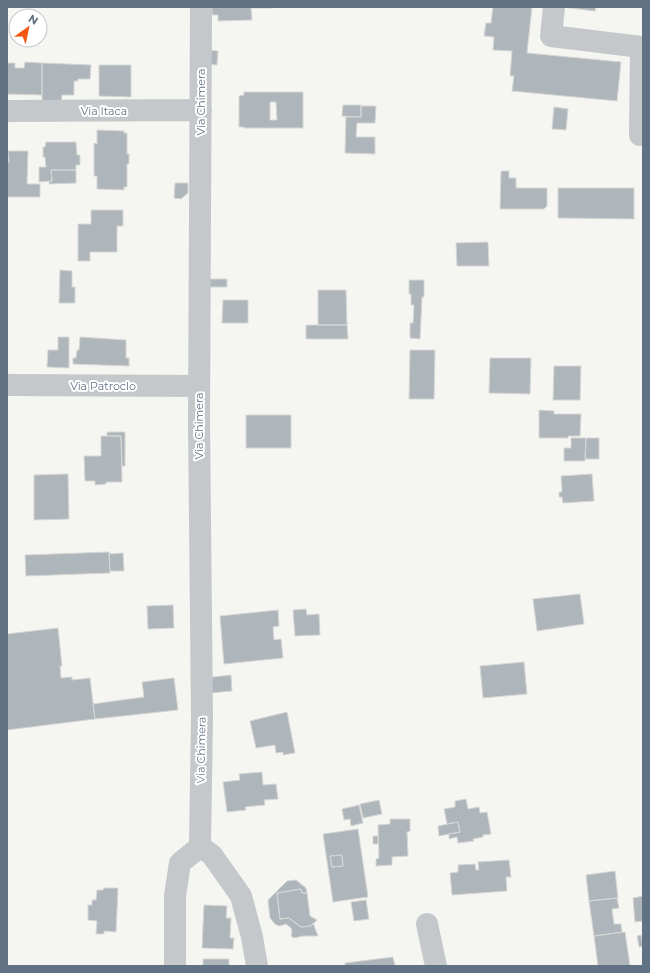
<svg xmlns="http://www.w3.org/2000/svg" width="650" height="973" font-family="Montserrat,sans-serif">
  <style>
    .building { fill: #aeb6bc; stroke: #d6d6d4; fill-rule: evenodd }
    .lines { fill: none; stroke-linecap: round; stroke-linejoin: round }
    .minor { stroke: #c4c8cb; stroke-width: 22 }
    .labels { text-anchor: middle; dominant-baseline: central; stroke-width: 4; stroke-linejoin: round; paint-order: stroke }
    .street-label { font-size: 11px; fill: #617285; stroke: #fff }
  </style>
  <rect width="100%" height="100%" fill="#f5f5f1"/>
  <!-- building -->
  <path class="building" d="M212 7H273V8H251L252 20 218 21V15H212Z
    M493 7H532L527 53 621 62 617 101 512 91 514 76H510L512 51 493 50 494 37 484 36 486 23H491Z
    M563 7H578V9Z
    M578 7H596L595 11 578 9Z
    M206 50 218 51 217 65 205 64Z
    M25 62 42 63V95L7 94V63H15V68H24Z
    M42 63 91 65 90 79H78V81H74V95H62L61 103H42Z
    M99 65H131V97L99 96Z
    M244 92H303V128H244V127H239V96L244 95ZM270 102H276L277 120H270Z
    M343 105H361V117L342 116Z
    M361 106H376L375 123H357L356 137H375V154L345 153 346 117H361Z
    M554 107 568 109 566 130 552 129Z
    M97 130 124 131V133H127V154H129V164H127V187H124V190L97 189V176H94V143L97 144Z
    M46 142H76L77 155H80V165H76V170H51L52 181 39 182V167H46L45 157H43V147H45Z
    M8 151H28L27 184H40V197H7V162H9Z
    M51 170H76V183L49 184V182L52 181Z
    M501 171H509V178H516V188H547V206L544 209H500Z
    M175 183H188V193L181 199 174 198Z
    M558 188H634V219L558 218Z
    M91 210H123V226H117V252H90V261H78V224H91Z
    M488 242 489 266H457L456 243Z
    M60 270 72 271V287H75V303H59Z
    M203 279H227V287H203Z
    M409 280H424V297H422L420 339 410 338V323H413L414 305H411V294H409Z
    M318 290H346L347 325H318Z
    M223 300H248V323H222Z
    M306 325H347L348 339H306Z
    M58 337H69V368L47 367 48 350H58Z
    M80 337 126 340V358H129V366L73 364V358H76L77 350H79Z
    M410 350H435L434 399H409Z
    M490 358H531L530 394 489 393Z
    M554 366H581L580 400H553Z
    M539 410 554 411V414H581L580 436H568V438H539Z
    M246 415H291V448H246Z
    M107 432H125V466H122L121 436H107Z
    M101 436H121L122 482H106V484L95 485V481H85L84 456H101Z
    M571 438H586L585 461H564V448H571Z
    M586 438H599V459H585Z
    M66 474H68L69 519 34 520V475Z
    M592 474 594 501 563 503 562 497H559V492H562L561 476Z
    M109 552 110 573 26 576 25 555Z
    M123 553 124 571H110L109 554Z
    M580 594 584 624 537 631 533 599Z
    M173 605 174 628 148 629 147 606Z
    M306 609 307 615 319 614 320 635 295 636 293 610Z
    M278 610 279 626 273 627 274 640 281 639 283 658 224 664 220 616Z
    M58 628 62 666H60L61 678 72 677V680L90 678 95 719 7 730V634Z
    M524 662 527 694 483 698 480 666Z
    M231 675 232 691 211 693 204 678Z
    M174 678 178 710 95 719 93 704 144 697 142 682Z
    M287 712 295 753 283 755V752L276 753 275 745 256 748 250 721Z
    M262 772 263 785 276 784 278 799 264 800 265 805 245 807 246 810 227 812 223 782 240 780 239 774Z
    M466 799 468 809 479 807 480 813 487 812 491 834 483 835V837L473 839 474 841 458 843 457 837 449 839V834L460 832 458 822 447 824 444 809 455 807V801Z
    M379 800 382 814 363 818 360 804Z
    M359 805 363 823 351 826 350 819 344 820 342 809Z
    M390 819H410V831L407 832 408 856 392 857V865L376 866V859L379 858 378 825 390 824Z
    M458 822 460 832 439 836 438 826Z
    M358 829 368 897 333 902 323 834ZM342 855 343 866 332 867 330 856Z
    M373 836H378V844H373Z
    M342 855 343 866 332 867 330 856Z
    M509 860 511 877H506L507 891 452 895 450 873 458 872V865L475 864 476 870H479L478 862Z
    M615 871 618 898 589 901 586 875Z
    M296 880 306 888 307 893H302L301 889 277 893 280 919 289 918 301 927 311 926 313 923 318 936H303L294 938 291 936 292 931 291 928 286 924 279 926 275 924 270 918 268 900 287 881Z
    M104 888H118L116 932 104 931V934H96L97 921 88 920V905H92V900H96L97 890H103Z
    M301 889 302 893H307L310 916 317 920 311 926 301 927 289 918 280 919 277 893Z
    M643 896V921L635 922 633 898Z
    M617 898 619 908 612 909 614 924H621L622 932 594 936 589 901Z
    M366 900 369 919 354 921 351 902Z
    M204 905 227 906 226 918H231L230 938H234L233 949 202 948Z
    M625 932 630 966H598L594 936Z
    M641 935 643 946 639 947 637 936Z
    M393 957 395 966H345V963Z
    M203 959H229V966H203Z"/>
  <g class="lines">
    <!-- minor -->
    <path class="minor" d="M554 7 551 36 641 47 640 135
      M7 111 201 110
      M7 385 199 386
      M200 846 202 717 199 421 201 7
      M200 846 212 855 241 896 252 937 257 966
      M427 924 436 966
      M175 966V896L180 863 196 850 200 846"/>
  </g>
  <g class="labels">
    <!-- street labels -->
    <g class="street-label">
      <text transform="translate(201 102) rotate(-90)">Via Chimera</text>
      <text x="104" y="111">Via Itaca</text>
      <text x="103" y="386">Via Patroclo</text>
      <text transform="translate(199 426) rotate(-90)">Via Chimera</text>
      <text transform="translate(201 750) rotate(-89)">Via Chimera</text>
    </g>
  </g>
  <!-- border -->
  <rect width="650" height="973" fill="none" stroke="#617285" stroke-width="16"/>
  <!-- north arrow -->
  <g transform="translate(28 28) rotate(33)"><circle r="19" fill="#ffffff" stroke="#c0c7ce"/>
  <path d="M0-3L7 15L0 10L-7 15Z" fill="#f25814"/>
  <text y="-6" font-size="11" font-weight="bold" text-anchor="middle" fill="#617285">N</text>
  </g>
</svg>
